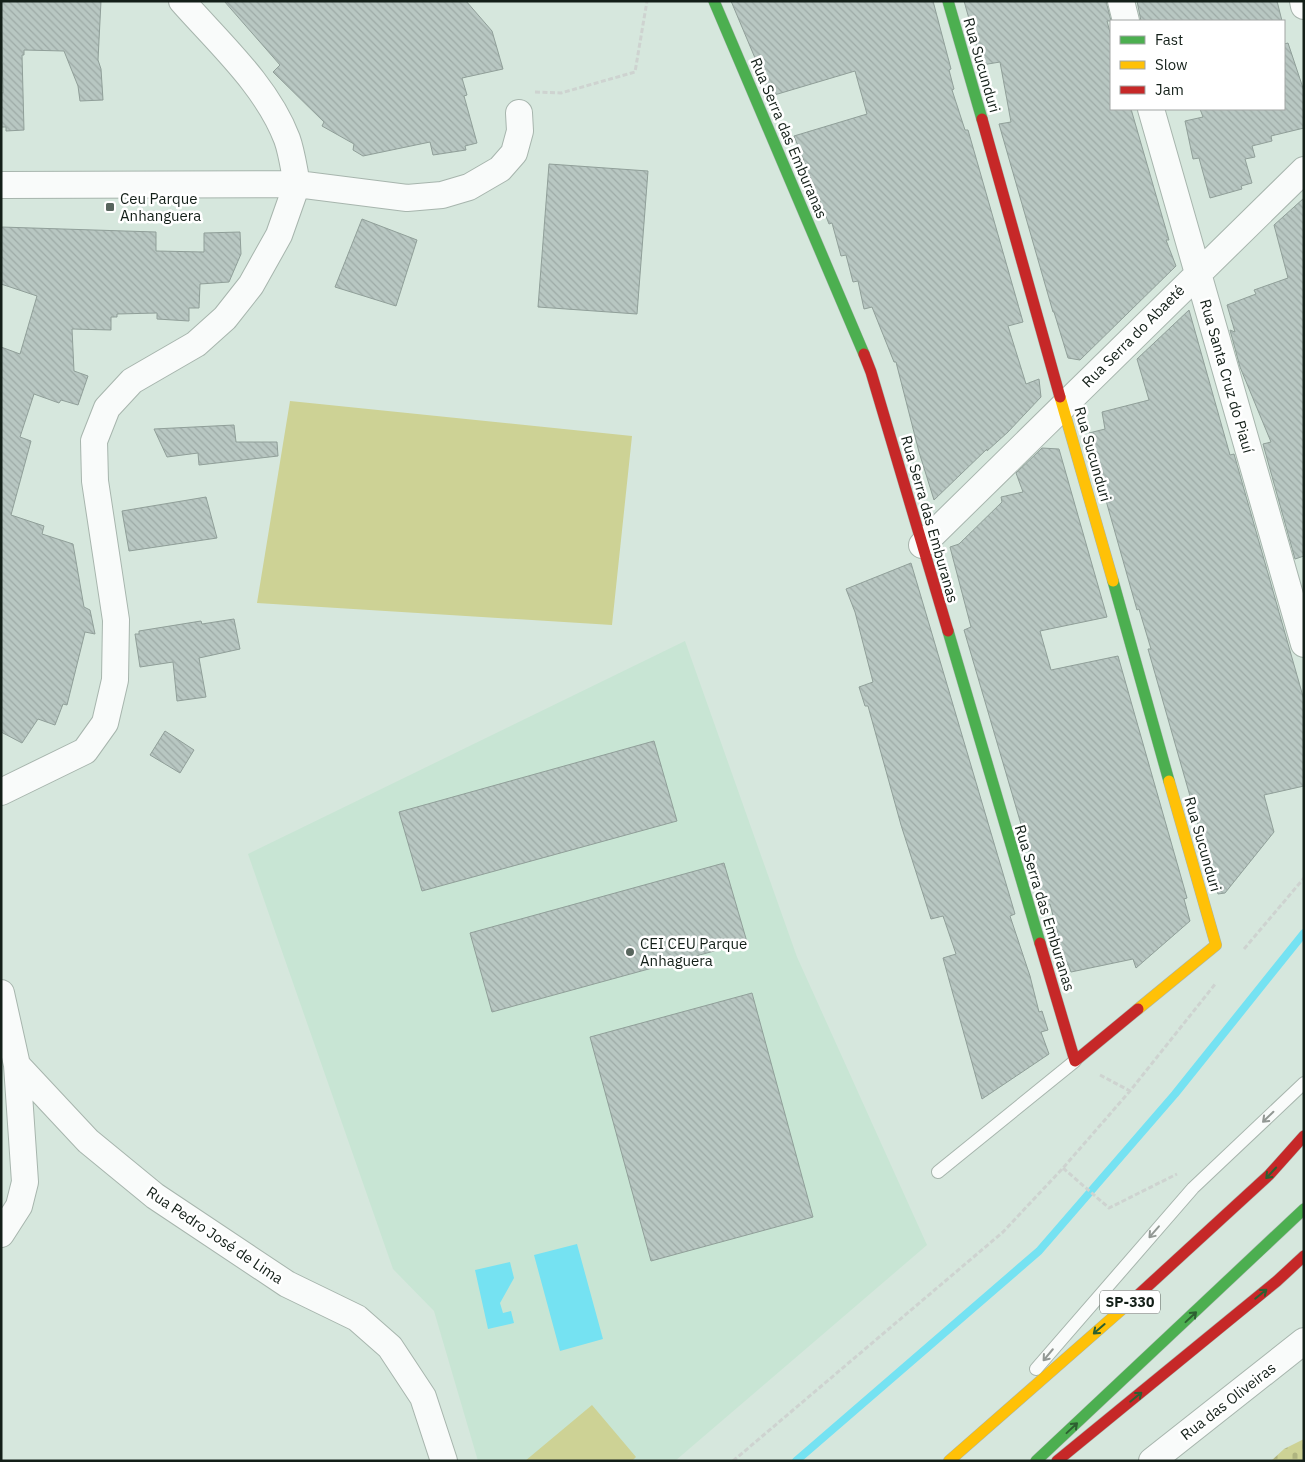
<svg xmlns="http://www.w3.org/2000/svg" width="1305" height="1462" font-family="'IBM Plex Sans',sans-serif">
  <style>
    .built { fill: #c8e5d4 }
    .cemetery { fill: url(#cemetery-stones) }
    .pitch { fill: #cdd295 }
    .water { fill: #75e2f2 }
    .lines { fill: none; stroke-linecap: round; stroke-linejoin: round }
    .stream { stroke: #75e2f2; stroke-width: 8 }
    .building { fill: url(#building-back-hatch); stroke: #909f99 }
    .lane-casing { stroke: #a7b5ad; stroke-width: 14 }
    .street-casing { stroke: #a7b5ad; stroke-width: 28 }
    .fast-casing { stroke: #a7b5ad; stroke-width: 12 }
    .slow-casing { stroke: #a7b5ad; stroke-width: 12 }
    .jam-casing { stroke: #a7b5ad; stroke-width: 12 }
    .path { stroke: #ced3d0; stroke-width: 3; stroke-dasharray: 5 2.5; stroke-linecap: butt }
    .lane { stroke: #f9fbfa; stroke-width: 12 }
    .street { stroke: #f9fbfa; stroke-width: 26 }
    .fast { stroke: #4caf50; stroke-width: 11 }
    .slow { stroke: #ffc107; stroke-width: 11 }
    .jam { stroke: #c62828; stroke-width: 11 }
    .oneway { stroke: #929894 }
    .oneway2 { stroke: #2d6031 }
    .poi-dot { fill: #57655d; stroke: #fff; stroke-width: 2 }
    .labels { text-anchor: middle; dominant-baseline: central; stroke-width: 5; stroke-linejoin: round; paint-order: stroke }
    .shield { fill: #fff; stroke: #5a625d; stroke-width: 1 }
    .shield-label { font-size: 14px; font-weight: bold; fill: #131f18 }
    .street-label { font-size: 15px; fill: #131f18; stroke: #fff }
    .poi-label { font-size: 15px; fill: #131f18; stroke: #fff; text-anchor: start }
  </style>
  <defs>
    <pattern id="cemetery-stones" width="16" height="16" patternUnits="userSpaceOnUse" patternTransform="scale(1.25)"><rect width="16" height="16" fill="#cdd295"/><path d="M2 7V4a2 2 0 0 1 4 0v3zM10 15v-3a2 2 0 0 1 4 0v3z" fill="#afb480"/></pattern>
    <pattern id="building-back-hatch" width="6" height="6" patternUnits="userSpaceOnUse" patternTransform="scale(1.25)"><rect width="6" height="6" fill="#b8c7c2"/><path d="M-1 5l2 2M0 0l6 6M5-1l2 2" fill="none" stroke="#9daaa6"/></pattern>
  </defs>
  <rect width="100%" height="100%" fill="#d6e7dd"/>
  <!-- built -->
  <path class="built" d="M685 641 797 957 927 1245 675 1461H478L434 1311 393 1269 248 854Z"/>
  <!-- cemetery -->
  <path class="cemetery" d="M1304 1439V1461H1271L1284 1449Z"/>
  <!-- pitch -->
  <path class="pitch" d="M290 401 632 436 612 625 257 603Z
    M592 1405 636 1457 632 1461H525Z"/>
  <!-- water -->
  <path class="water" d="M577 1244 603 1339 560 1351 534 1255Z
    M510 1262 514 1278 500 1303 503 1313 511 1311 514 1323 488 1329 475 1270Z"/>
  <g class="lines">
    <!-- stream -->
    <path class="stream" d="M796 1461 1039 1251 1175 1094 1304 933"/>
  </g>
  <!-- building -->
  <path class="building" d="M1 1H101L98 60 101 69 103 100 80 101 78 86 64 51 24 50V55H22L24 130 6 131V127H1V92L3 93Z
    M224 1H466L492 31 503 69 462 78 467 95 464 96 477 143 465 146 466 150 433 155 430 142 363 156 353 150 354 144 322 126 324 122 273 72 280 65Z
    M731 1H933L951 69 949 70 954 89 952 90 965 130H968L1023 322 1008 326 1026 384 1039 379 1041 397 1008 432 987 451V449L934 500 919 452 896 362H894L872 307 864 309 858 281 853 282 846 255 841 256 832 223 829 224 794 136 867 114 855 71 771 96Z
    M964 1H1106L1111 21H1107L1111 36V109H1131L1169 240H1166L1176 266 1080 360 1068 358 1054 312H1053L999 124 1011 122 1000 62 982 65Z
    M1137 1H1277L1282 21H1141Z
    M1288 43 1304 91V128L1271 136 1272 141 1252 146 1255 157 1245 159 1252 183 1241 186 1242 189 1210 198 1199 158 1193 159 1185 121 1203 117 1200 109H1284V44Z
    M549 164 648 171 637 314 538 307Z
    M1304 198V556L1295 559 1263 444 1271 442 1240 367 1230 330 1235 332 1227 305 1256 294 1254 290 1288 278 1274 225Z
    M362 219 417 240 396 306 335 287Z
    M1 227 156 232V251L204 252V233L240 232 241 254 229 282 200 284 199 308H189V321L157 319V313L117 314V317H111V330L72 329 74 371 88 376 78 405 61 400 59 403 34 394 20 437 31 441 11 515 44 526 42 534 73 544 84 607 90 610 95 634 85 632 67 705 63 704 55 725 38 719 22 743 1 732V347L20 354 37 296 1 284Z
    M1189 310 1230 455 1234 454 1304 700V786L1264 795 1274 832 1225 893 1218 894 1148 649H1151L1139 609 1137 610 1092 451 1089 433 1105 429 1102 412 1149 400 1137 359Z
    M234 425 236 442H277L278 456 199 465 198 453 167 457 154 429Z
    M1042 448 1059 449 1107 617 1040 631 1051 670 1118 656 1187 898 1184 899 1190 921 1136 968 1133 959 1071 972 1068 964 1066 965 1050 904 1045 906 964 630 971 627 950 547 959 544 1002 502 1001 497 1023 492 1016 473Z
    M206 497 217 538 129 551 122 511Z
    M911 563 1015 914 1010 916 1030 976 1039 1012 1042 1011 1048 1030 1041 1032 1049 1054 982 1099 943 958 956 954 943 916 931 919 901 825 868 706H865L859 687 873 682 855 612 846 589Z
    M234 619 240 649 199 658 206 697 177 701 173 662 140 667 135 634H139V631L201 621 202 624Z
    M165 731 194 750 180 773 150 755Z
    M654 741 677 821 422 891 399 812Z
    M724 863 747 942 492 1012 470 933Z
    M752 993 813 1217 651 1261 590 1037Z"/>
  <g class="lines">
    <!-- lane casing -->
    <g class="lane-casing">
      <path id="lane" d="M938 1172 1075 1061
        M1036 1369 1193 1188 1304 1083"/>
    </g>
    <!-- street casing -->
    <g class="street-casing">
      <path id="street" d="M182 1C219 43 267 86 287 139 292 153 294 170 297 184
        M1121 1 1126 21
        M1303 1 1304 6
        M1151 109 1304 644
        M1 185 297 184 407 198 442 195 469 187 500 169 514 153 520 131 519 113
        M922 545 1304 170
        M1 792 85 751 105 723 115 680 116 620 95 481 94 441 107 408 132 381 196 344 225 318 251 285 279 235 297 184
        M1 993 17 1065 88 1141 155 1196 287 1284 357 1318 390 1347 423 1397 444 1461
        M1 1234 19 1206 25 1182 17 1065
        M1152 1461 1304 1341"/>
    </g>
    <!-- fast casing -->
    <g class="fast-casing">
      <path id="fast" d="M714 1 864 354
        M948 1 982 119
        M1113 581 1169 781
        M948 631 1040 943
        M1036 1461 1304 1209"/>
    </g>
    <!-- slow casing -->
    <g class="slow-casing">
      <path id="slow" d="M1060 397 1113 581
        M1138 1009 1216 945 1169 781
        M949 1461 1136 1297"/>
    </g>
    <!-- jam casing -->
    <g class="jam-casing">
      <path id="jam" d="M982 119 1060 397
        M864 354 871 372 948 631
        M1040 943 1075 1061 1138 1009
        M1136 1297 1269 1175 1304 1136
        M1057 1461 1277 1281 1304 1256"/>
    </g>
    <!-- path -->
    <path class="path" d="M535 92 561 93 635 72 647 1
      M1244 949 1304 878
      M1100 1075 1130 1091
      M1063 1168 1109 1208 1177 1174
      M733 1461 1003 1232 1063 1168 1130 1091 1216 983"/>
    <!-- lane -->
    <use href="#lane" class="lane"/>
    <!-- street -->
    <use href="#street" class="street"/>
    <!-- fast -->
    <use href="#fast" class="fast"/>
    <!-- slow -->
    <use href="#slow" class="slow"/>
    <!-- jam -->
    <use href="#jam" class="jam"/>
  </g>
  <!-- one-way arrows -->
  <defs><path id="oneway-shaft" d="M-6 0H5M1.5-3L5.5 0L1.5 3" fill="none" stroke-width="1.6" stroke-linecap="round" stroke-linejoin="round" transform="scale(1.25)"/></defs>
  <g class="oneway">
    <use href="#oneway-shaft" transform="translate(1268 1117) rotate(136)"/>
    <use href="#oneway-shaft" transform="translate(1154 1232) rotate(131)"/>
    <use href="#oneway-shaft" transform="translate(1048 1355) rotate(130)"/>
  </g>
  <g class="oneway2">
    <use href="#oneway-shaft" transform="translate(1271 1173) rotate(133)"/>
    <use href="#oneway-shaft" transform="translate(1261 1294) rotate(-39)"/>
    <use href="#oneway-shaft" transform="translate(1191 1317) rotate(-43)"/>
    <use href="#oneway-shaft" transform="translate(1099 1329) rotate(139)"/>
    <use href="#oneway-shaft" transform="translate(1136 1397) rotate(-39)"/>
    <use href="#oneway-shaft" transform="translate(1072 1428) rotate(-43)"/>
  </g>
  <!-- markers -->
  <g class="poi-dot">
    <rect x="105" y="202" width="10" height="10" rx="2.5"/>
    <circle cx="630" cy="952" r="5"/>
  </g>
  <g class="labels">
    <!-- shield labels -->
    <rect class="shield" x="1100" y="1290.5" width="60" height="23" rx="4"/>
    <g class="shield-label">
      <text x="1130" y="1302">SP-330</text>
    </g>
    <!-- street labels -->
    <g class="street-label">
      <text transform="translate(982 65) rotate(74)">Rua Sucunduri</text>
      <text transform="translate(789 138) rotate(67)">Rua Serra das Emburanas</text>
      <text transform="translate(1133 336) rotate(-45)">Rua Serra do Abaeté</text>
      <text transform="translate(1227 376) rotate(74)">Rua Santa Cruz do Piauí</text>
      <text transform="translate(1093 454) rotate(74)">Rua Sucunduri</text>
      <text transform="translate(930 519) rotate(74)">Rua Serra das Emburanas</text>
      <text transform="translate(1203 844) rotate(74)">Rua Sucunduri</text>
      <text transform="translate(1045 908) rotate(73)">Rua Serra das Emburanas</text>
      <text transform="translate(215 1235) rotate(34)">Rua Pedro José de Lima</text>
      <text transform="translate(1228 1401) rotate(-38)">Rua das Oliveiras</text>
    </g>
    <!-- poi labels -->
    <g class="poi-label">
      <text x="120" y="198">Ceu Parque<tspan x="120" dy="17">Anhanguera</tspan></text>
      <text x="640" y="943">CEI CEU Parque<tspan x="640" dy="17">Anhaguera</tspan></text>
    </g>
  </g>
  <!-- border -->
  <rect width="1305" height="1462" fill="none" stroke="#131f18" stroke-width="5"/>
  <!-- legend -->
  <rect x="1110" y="20" width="175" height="90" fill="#ffffff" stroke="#a1a5a3"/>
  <rect x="1120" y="36" width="25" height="8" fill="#4caf50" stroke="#a1a5a3"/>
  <text x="1155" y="45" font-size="15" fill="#131f18">Fast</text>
  <rect x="1120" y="61" width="25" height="8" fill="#ffc107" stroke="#a1a5a3"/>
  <text x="1155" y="70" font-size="15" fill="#131f18">Slow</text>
  <rect x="1120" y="86" width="25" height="8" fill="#c62828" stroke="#a1a5a3"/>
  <text x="1155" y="95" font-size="15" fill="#131f18">Jam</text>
</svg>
